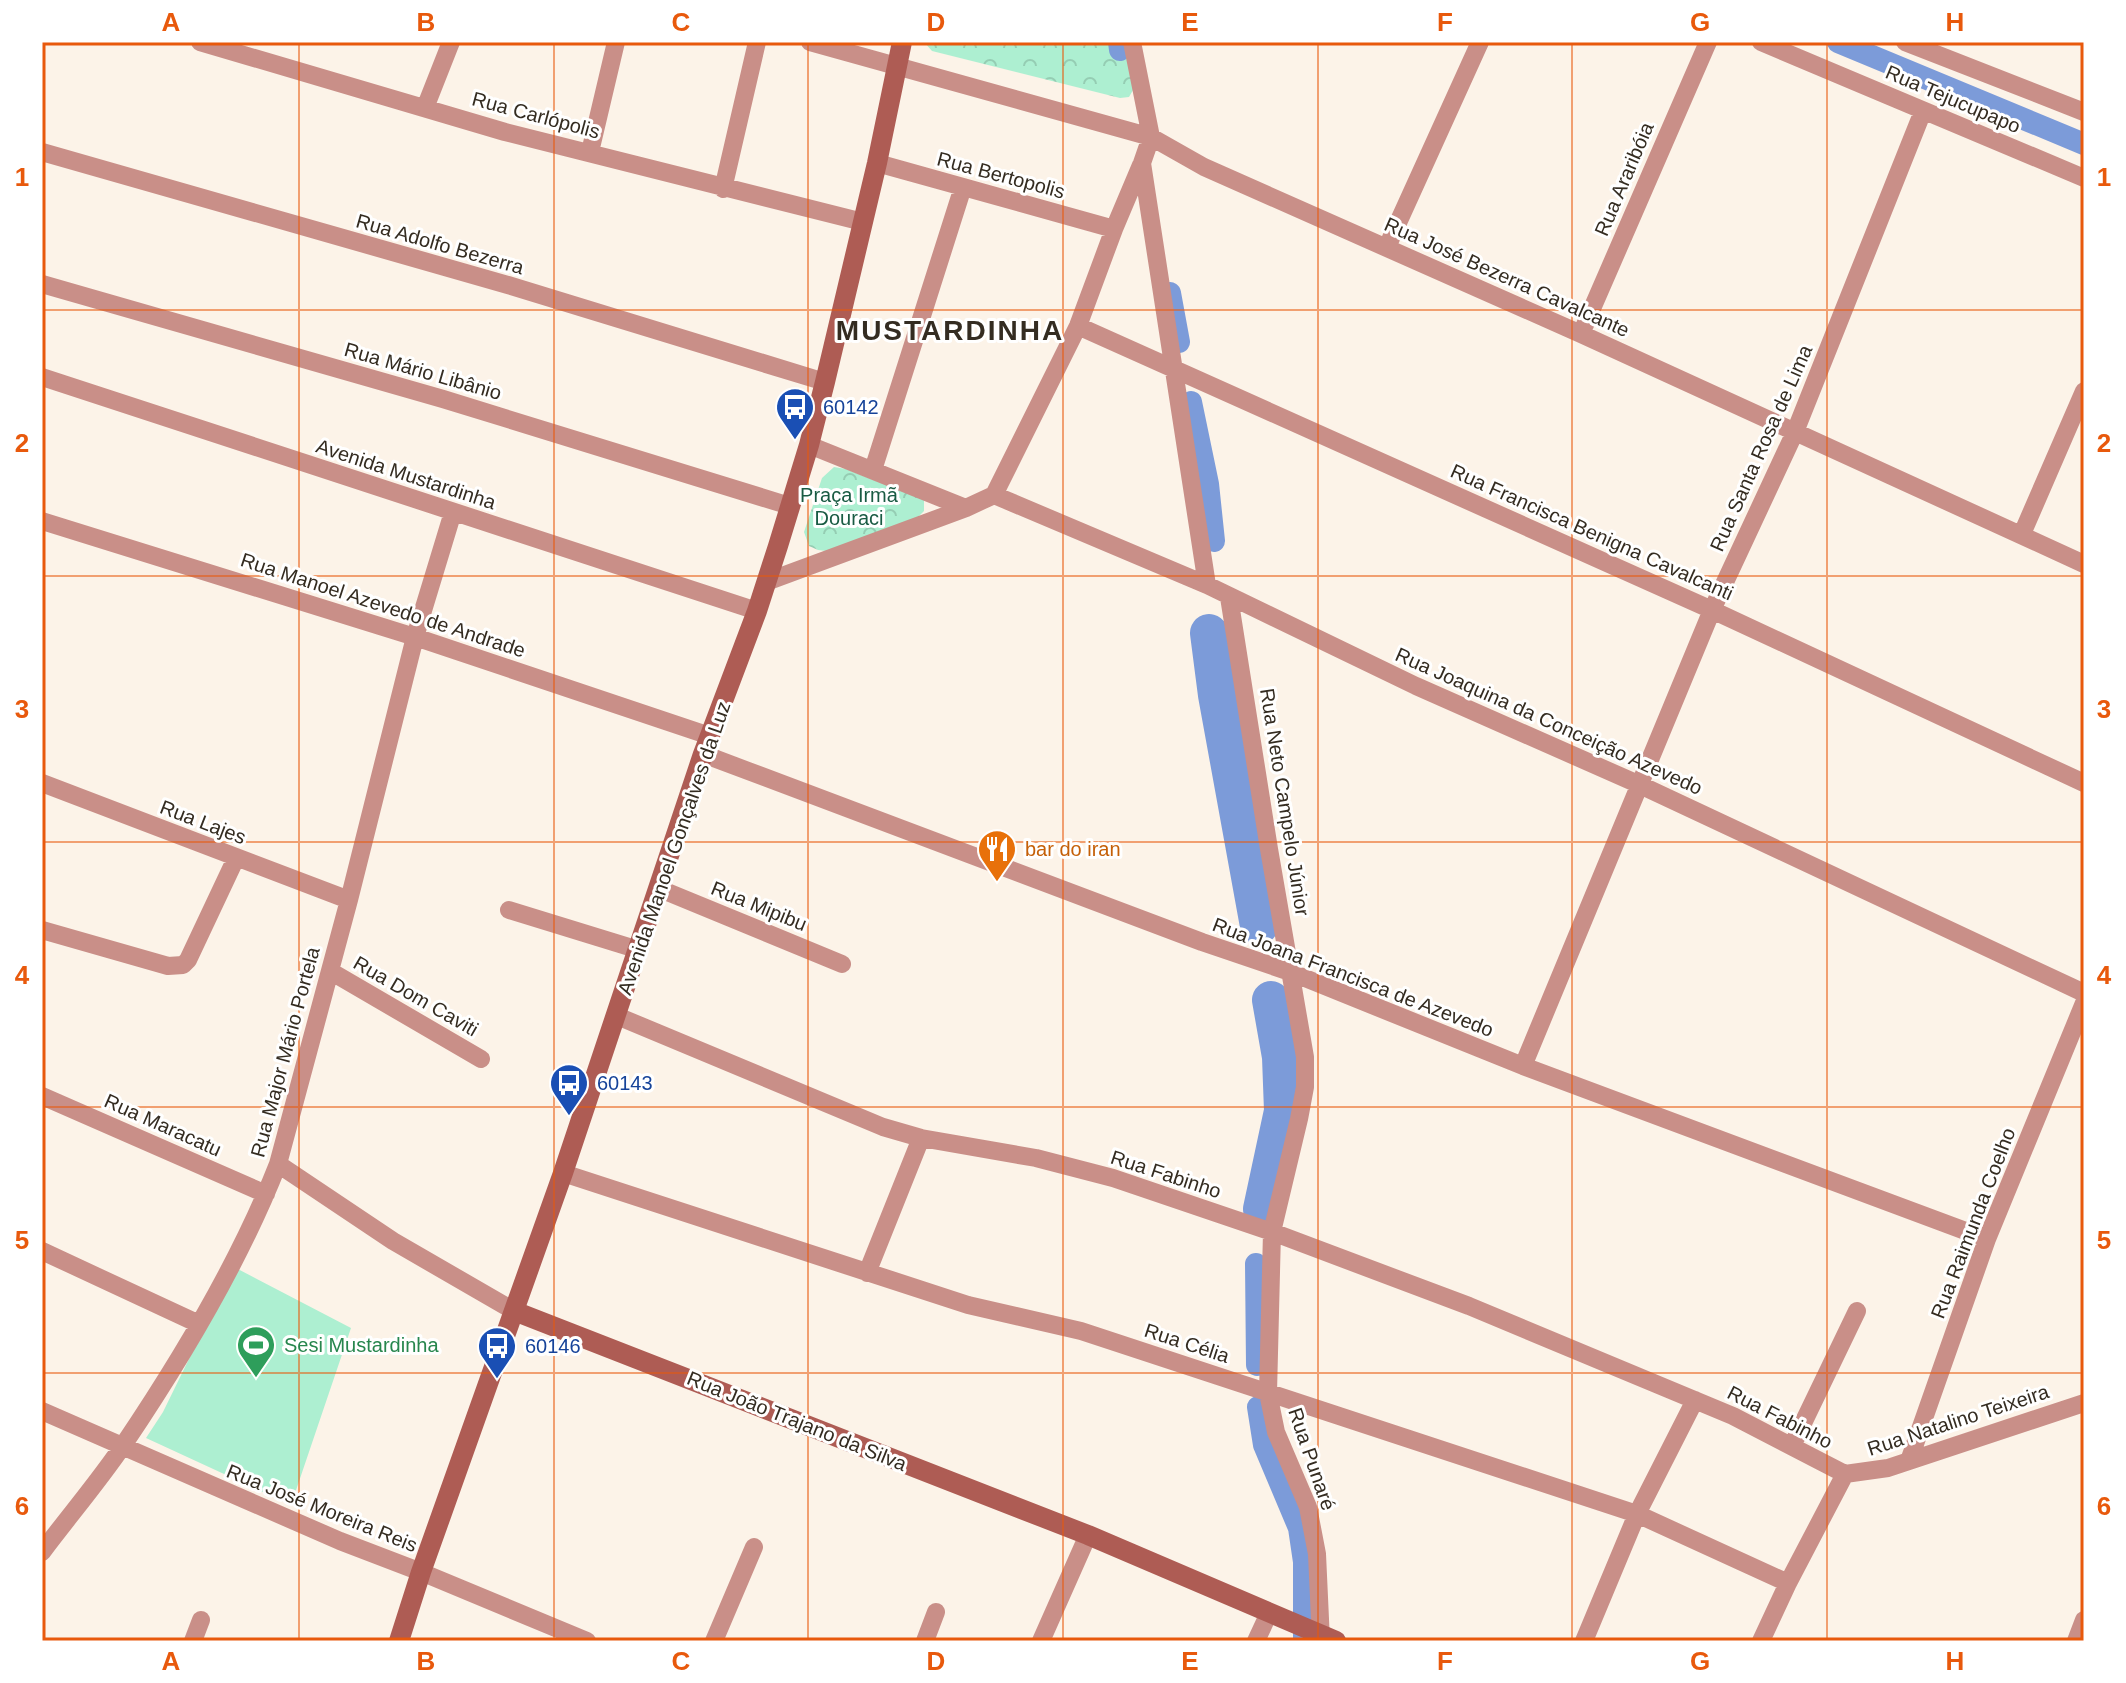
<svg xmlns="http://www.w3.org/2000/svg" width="2126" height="1683" font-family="Arial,sans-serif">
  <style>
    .park { fill: url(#park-crowns) }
    .pitch { fill: #adefd1 }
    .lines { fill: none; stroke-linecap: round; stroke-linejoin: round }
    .canal { stroke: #7c9bd9; stroke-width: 22 }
    .river { stroke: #7c9bd9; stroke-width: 38 }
    .street { stroke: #c98f88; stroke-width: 18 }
    .secondary { stroke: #ae5c54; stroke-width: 20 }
    .grid { fill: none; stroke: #e8590c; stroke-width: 2; stroke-opacity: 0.55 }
    .labels { text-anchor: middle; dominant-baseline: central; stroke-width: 6; stroke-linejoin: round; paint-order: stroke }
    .street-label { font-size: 20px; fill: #342c21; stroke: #fff }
    .transit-label { font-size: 20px; fill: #164399; stroke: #fff; text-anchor: start }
    .park-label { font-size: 20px; fill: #195b43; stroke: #fff }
    .food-label { font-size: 20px; fill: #c56008; stroke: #fff; text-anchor: start }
    .leisure-label { font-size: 20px; fill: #27864d; stroke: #fff; text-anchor: start }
    .district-label { font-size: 28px; font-weight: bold; letter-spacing: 2px; fill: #342c21; stroke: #fff }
    .neatline { fill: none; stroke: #e8590c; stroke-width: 3 }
    .grid-label { font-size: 26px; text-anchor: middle; font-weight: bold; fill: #e8590c }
  </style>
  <defs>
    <pattern id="park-crowns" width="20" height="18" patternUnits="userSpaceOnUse" patternTransform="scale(2)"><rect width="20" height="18" fill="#adefd1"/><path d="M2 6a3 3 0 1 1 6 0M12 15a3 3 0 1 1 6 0" fill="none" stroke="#95cdb3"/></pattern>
  </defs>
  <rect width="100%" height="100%" fill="#fcf3e8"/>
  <!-- park -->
  <path class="park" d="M924 42H1130L1136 85 1129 97 1120 98 932 51Z
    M834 467 846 469 924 500V511L918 517 826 551 818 550 809 546 804 532 822 478Z"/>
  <!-- pitch -->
  <path class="pitch" d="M234 1267 351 1328 291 1505 146 1438 163 1412Z"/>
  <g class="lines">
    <!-- canal -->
    <path class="canal" d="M1119 42 1120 50
      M1838 42 2084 144
      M1170 293 1179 342
      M1191 402 1208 484 1214 541
      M1256 1264 1257 1365
      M1258 1407 1264 1445 1299 1528 1304 1562V1641"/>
    <!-- river -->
    <path class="river" d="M1209 633 1217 695 1259 926
      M1262 1209 1283 1111 1281 1057 1271 1000"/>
    <!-- street -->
    <path class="street" d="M200 42 505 132 863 222
      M810 42 1151 137 1204 167 1581 334 2084 564
      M1132 42 1151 137 1142 163 1207 585
      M1761 42 2084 178
      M1905 42 2084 112
      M425 108 451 42
      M42 152 508 285 825 382
      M590 152 616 42
      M877 163 1114 229
      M723 189 757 42
      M1387 247 1480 42
      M42 284 443 399 790 506
      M1078 326 1712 610 2084 783
      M1581 334 1708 42
      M42 377 757 611
      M809 445 966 508
      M873 470 963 187
      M994 495 1207 585 1416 686 1638 784 2084 993
      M994 495 1078 326 1114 229 1141 165
      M42 521 415 637 710 736
      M2022 534 2084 391
      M766 582 966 508 994 495
      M1229 597 1269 849 1305 1057V1087L1299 1119 1272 1232 1268 1393 1276 1432 1308 1507 1317 1554 1321 1641
      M703 754 1202 942 1290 972 1523 1066 1987 1239
      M42 783 349 900
      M660 889 842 964
      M509 910 639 950
      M42 930 168 966 183 965 188 960 236 858
      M330 971 481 1059
      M617 1016 883 1127 921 1138 1036 1158 1113 1178 1272 1232 1469 1306 1733 1416 1845 1474
      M1523 1066 1712 610 1795 432 1923 111
      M42 1096 266 1194
      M278 1164 393 1241 514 1311
      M563 1173 968 1305 1081 1331 1637 1514 1788 1583
      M42 1251 199 1324
      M867 1273 921 1138
      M42 1411 340 1541 421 1572 587 1641
      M1792 1446 1857 1311
      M1909 1461 1987 1239 2084 1003
      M1845 1474 1888 1468 2084 1403
      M42 1552C69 1516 99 1481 124 1444 182 1358 240 1261 278 1164L349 900 415 637 453 512
      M193 1641 201 1620
      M714 1641 754 1547
      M925 1641 936 1612
      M1041 1641 1088 1535
      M1256 1641 1269 1613
      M1584 1641 1637 1514 1695 1400
      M1761 1641 1788 1583 1845 1474
      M2076 1641 2084 1620"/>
    <!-- secondary -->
    <path class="secondary" d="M514 1311 1088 1535 1336 1641
      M399 1641 421 1572 563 1173 703 754 757 611 778 546 809 445 825 382 877 163 902 42"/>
  </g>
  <!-- grid -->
  <path class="grid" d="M299 42V1641M554 42V1641M808 42V1641M1063 42V1641M1318 42V1641M1572 42V1641M1827 42V1641M42 310H2084M42 576H2084M42 842H2084M42 1107H2084M42 1373H2084"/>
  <!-- icons -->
  <defs>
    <g id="bus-pin" transform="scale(2)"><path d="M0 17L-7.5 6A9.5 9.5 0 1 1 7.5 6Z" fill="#1a4fb4" stroke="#fff"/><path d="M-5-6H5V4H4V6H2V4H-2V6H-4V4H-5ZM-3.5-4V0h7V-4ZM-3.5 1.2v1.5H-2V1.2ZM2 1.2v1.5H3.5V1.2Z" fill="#fff"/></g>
    <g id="restaurant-pin" transform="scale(2)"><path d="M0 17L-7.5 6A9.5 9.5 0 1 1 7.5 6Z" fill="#e8710a" stroke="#fff"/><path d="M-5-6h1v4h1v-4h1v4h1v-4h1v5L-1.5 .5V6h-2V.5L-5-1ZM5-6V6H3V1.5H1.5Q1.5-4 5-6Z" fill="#fff"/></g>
    <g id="stadium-pin" transform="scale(2)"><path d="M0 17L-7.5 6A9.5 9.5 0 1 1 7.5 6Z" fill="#2e9e5b" stroke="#fff"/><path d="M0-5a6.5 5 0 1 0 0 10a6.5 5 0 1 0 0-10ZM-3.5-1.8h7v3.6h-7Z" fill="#fff"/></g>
  </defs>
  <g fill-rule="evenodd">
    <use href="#bus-pin" x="795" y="407"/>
    <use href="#restaurant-pin" x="997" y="849"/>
    <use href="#bus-pin" x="569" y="1083"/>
    <use href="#stadium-pin" x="256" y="1345"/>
    <use href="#bus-pin" x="497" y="1346"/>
  </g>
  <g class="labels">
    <!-- street labels -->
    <g class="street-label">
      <text transform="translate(1953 99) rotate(23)">Rua Tejucupapo</text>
      <text transform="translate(536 115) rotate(15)">Rua Carlópolis</text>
      <text transform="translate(1001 175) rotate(15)">Rua Bertopolis</text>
      <text transform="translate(1624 179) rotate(-67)">Rua Araribóia</text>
      <text transform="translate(440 244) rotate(16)">Rua Adolfo Bezerra</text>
      <text transform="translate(1507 277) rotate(24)">Rua José Bezerra Cavalcante</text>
      <text transform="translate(423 371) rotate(16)">Rua Mário Libânio</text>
      <text transform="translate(1761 448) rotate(-66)">Rua Santa Rosa de Lima</text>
      <text transform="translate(406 474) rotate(18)">Avenida Mustardinha</text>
      <text transform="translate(1592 532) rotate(24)">Rua Francisca Benigna Cavalcanti</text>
      <text transform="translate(383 605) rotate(18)">Rua Manoel Azevedo de Andrade</text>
      <text transform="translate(1549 721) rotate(24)">Rua Joaquina da Conceição Azevedo</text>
      <text transform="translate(1285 802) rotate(81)">Rua Neto Campelo Júnior</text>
      <text transform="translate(203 822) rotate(21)">Rua Lajes</text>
      <text transform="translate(674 848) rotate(-71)">Avenida Manoel Gonçalves da Luz</text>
      <text transform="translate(759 906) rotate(22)">Rua Mipibu</text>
      <text transform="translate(1353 977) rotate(21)">Rua Joana Francisca de Azevedo</text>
      <text transform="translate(416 996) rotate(30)">Rua Dom Caviti</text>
      <text transform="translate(285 1052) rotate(-75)">Rua Major Mário Portela</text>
      <text transform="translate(163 1125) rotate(24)">Rua Maracatu</text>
      <text transform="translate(1166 1174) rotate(18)">Rua Fabinho</text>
      <text transform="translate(1973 1223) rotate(-69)">Rua Raimunda Coelho</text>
      <text transform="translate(1187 1343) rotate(18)">Rua Célia</text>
      <text transform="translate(1780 1417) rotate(27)">Rua Fabinho</text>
      <text transform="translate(1958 1420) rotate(-18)">Rua Natalino Teixeira</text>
      <text transform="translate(797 1421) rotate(22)">Rua João Trajano da Silva</text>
      <text transform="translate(1312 1459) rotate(71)">Rua Punaré</text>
      <text transform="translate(322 1508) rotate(22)">Rua José Moreira Reis</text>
    </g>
    <!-- transit labels -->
    <g class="transit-label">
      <text x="823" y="407">60142</text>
      <text x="597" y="1083">60143</text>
      <text x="525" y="1346">60146</text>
    </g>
    <!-- park labels -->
    <g class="park-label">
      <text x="849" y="495">Praça Irmã<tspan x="849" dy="23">Douraci</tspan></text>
    </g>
    <!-- food labels -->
    <g class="food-label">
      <text x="1025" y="849">bar do iran</text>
    </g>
    <!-- leisure labels -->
    <g class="leisure-label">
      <text x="284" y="1345">Sesi Mustardinha</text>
    </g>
    <!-- district labels -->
    <g class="district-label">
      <text x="950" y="330">MUSTARDINHA</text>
    </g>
  </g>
  <!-- border -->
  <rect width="2126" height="1683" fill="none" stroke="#ffffff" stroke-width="88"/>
  <rect x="44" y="44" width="2038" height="1595" class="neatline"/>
  <g class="grid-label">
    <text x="171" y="31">A</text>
    <text x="426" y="31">B</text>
    <text x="681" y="31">C</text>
    <text x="936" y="31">D</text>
    <text x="1190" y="31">E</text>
    <text x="1445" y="31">F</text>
    <text x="1700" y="31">G</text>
    <text x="1955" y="31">H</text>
    <text x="22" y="186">1</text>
    <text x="2104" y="186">1</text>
    <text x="22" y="452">2</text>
    <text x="2104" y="452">2</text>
    <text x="22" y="718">3</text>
    <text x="2104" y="718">3</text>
    <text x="22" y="984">4</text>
    <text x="2104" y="984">4</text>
    <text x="22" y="1249">5</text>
    <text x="2104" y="1249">5</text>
    <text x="22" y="1515">6</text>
    <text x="2104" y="1515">6</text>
    <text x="171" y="1670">A</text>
    <text x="426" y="1670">B</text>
    <text x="681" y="1670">C</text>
    <text x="936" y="1670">D</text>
    <text x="1190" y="1670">E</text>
    <text x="1445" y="1670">F</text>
    <text x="1700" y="1670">G</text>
    <text x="1955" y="1670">H</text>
  </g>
</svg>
